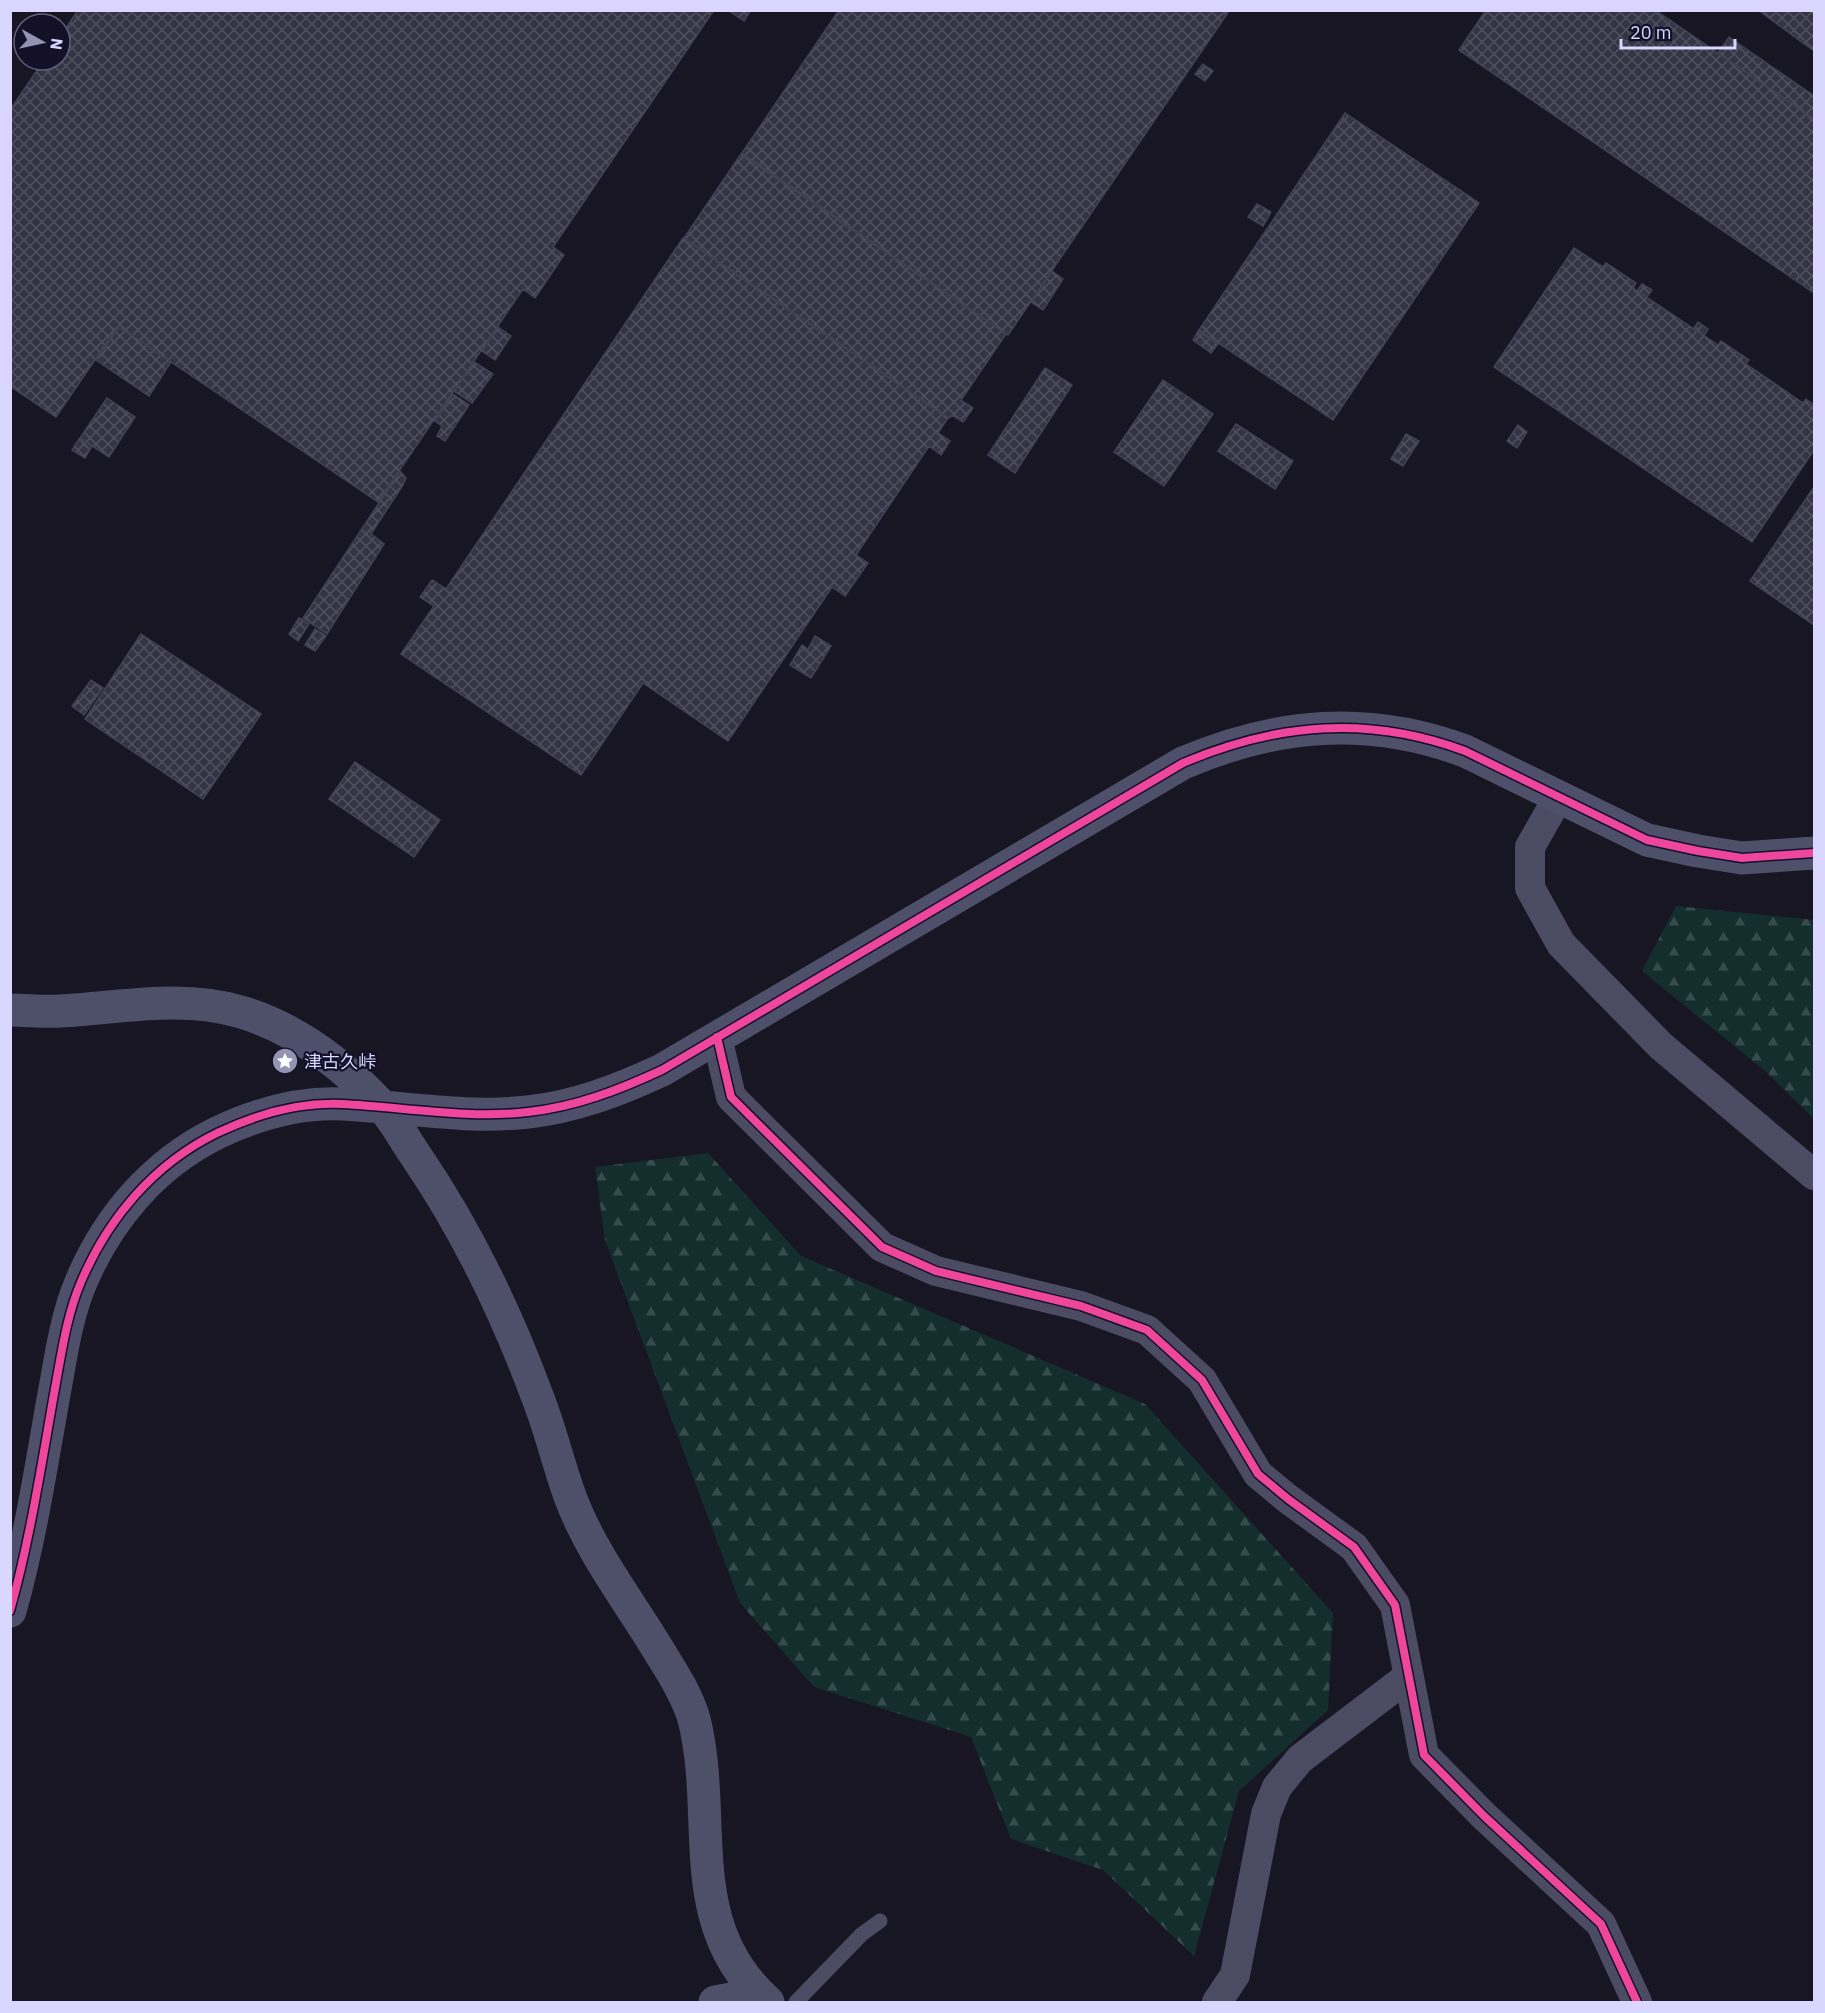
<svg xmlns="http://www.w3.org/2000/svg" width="1825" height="2013" font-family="'IBM Plex Sans','Noto Sans JP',sans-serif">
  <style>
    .forest { fill: url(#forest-firs) }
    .building { fill: url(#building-cross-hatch); stroke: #434156; stroke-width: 1.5 }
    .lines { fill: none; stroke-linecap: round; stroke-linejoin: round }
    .lane { stroke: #4b4c63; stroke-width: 15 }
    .street { stroke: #4b4c63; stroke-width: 30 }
    .secondary { stroke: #4e4f69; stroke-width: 33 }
    .cycleway-casing { stroke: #131028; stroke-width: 11 }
    .cycleway { stroke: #ed469a; stroke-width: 8 }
    .labels { text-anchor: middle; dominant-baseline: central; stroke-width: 4.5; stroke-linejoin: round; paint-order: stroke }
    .poi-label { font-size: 18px; fill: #d9d7ff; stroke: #131028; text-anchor: start }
  </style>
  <defs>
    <pattern id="forest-firs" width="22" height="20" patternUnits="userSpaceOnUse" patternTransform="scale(1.5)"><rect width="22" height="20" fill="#142e2d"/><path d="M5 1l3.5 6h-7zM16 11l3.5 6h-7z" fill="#364c4c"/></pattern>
    <pattern id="building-cross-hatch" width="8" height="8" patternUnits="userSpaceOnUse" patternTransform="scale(1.5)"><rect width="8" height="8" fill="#353444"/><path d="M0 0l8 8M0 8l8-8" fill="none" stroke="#525160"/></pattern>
  </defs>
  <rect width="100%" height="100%" fill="#171622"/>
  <!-- forest -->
  <path class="forest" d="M1676 906 1814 920V1119L1765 1071 1642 971Z
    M708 1153 801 1256 1145 1404 1333 1613 1328 1710 1239 1791 1194 1956 1103 1870 1011 1839 971 1737 814 1687 740 1603 605 1240 595 1167Z"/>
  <!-- building -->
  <path class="building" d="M78 10H714L553 247 564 255 535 298 523 289 378 502 118 326 56 417 10 386V110L44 60H60V37Z
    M728 10H751L744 21Z
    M839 10H1228L1229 11 1008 335 742 153Z
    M1486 10H1655L1814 119V293L1459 50Z
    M1758 10H1814V51Z
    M1729 37 1814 96V119L1718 53Z
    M1203 64 1213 71 1205 81 1195 74Z
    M1345 113 1479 203 1333 420 1199 330Z
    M741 154 1006 334 961 400 973 408 963 422 952 415 949 418 684 238Z
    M1257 204 1271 212 1263 226 1248 217Z
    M683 238 948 418 938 433 950 441 941 455 929 446 856 555 868 563 845 596 832 587 728 741 643 683 581 775 401 654 434 606 420 597 432 580 446 589Z
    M1574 248 1603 267 1606 263 1636 283 1633 288 1718 345 1721 341 1749 360 1746 364 1803 403 1806 399 1814 405V450L1752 542 1494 367Z
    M1052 271 1063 279 1043 310 1031 302Z
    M1642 284 1652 290 1647 297 1637 291Z
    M1698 322 1708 329 1704 336 1694 328Z
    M119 327 171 362 149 396 96 360Z
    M498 327 511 336 495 360 482 351Z
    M1198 331 1218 344 1211 353 1193 340Z
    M474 362 493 374 472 403 454 391Z
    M1045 368 1072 385 1015 473 988 455Z
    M1163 380 1213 414 1164 486 1114 452Z
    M453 394 469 405 445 441 437 436 442 426 435 421Z
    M107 398 135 417 109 457 80 438Z
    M1236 424 1293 461 1275 489 1218 451Z
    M1518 425 1527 432 1517 448 1507 441Z
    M1406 434 1419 441 1403 466 1391 459Z
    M79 439 92 446 85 458 72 450Z
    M400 471 406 478 403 485 371 534 384 544 327 634 303 618Z
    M1814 487V625L1750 581Z
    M299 618 309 624 298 641 289 634Z
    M315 629 326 636 315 651 305 645Z
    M141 634 261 714 203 799 85 719Z
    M815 636 831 646 811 678 790 665 802 645 808 649Z
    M91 680 103 688 84 715 72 706Z
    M355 762 440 820 414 857 329 799Z"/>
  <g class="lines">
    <!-- lane -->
    <path class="lane" d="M796 2002 862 1934 880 1921"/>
    <!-- street -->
    <path class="street" d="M1559 796 1530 847V888L1561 944 1661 1046 1814 1175
      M717 1037 731 1097 882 1247 936 1271 1081 1306 1147 1330 1202 1380 1258 1474 1288 1499 1354 1547 1395 1605 1424 1755 1484 1816 1601 1924 1637 2002
      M1217 2002 1235 1975 1266 1814 1277 1787 1300 1759 1409 1676"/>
    <!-- secondary -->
    <path class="secondary" d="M10 1010C27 1010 43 1012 60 1011 120 1008 181 994 241 1012 295 1028 341 1063 380 1104 394 1119 404 1139 416 1156 467 1231 504 1307 536 1393 550 1427 558 1464 571 1499 592 1554 629 1601 659 1651 672 1672 687 1695 694 1719 719 1819 680 1924 768 2002
      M10 1611C30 1540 41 1467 54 1394 61 1357 66 1317 81 1282 108 1218 154 1164 217 1133 257 1114 298 1102 342 1104 403 1107 467 1119 528 1112 575 1107 619 1090 662 1070L1183 763C1277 723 1368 715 1465 751L1647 840 1698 851 1742 858 1814 853
      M715 2002 758 1994"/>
    <!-- cycleway casing -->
    <g class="cycleway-casing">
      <path id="cycleway" d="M717 1037 731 1097 882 1247 936 1271 1081 1306 1147 1330 1202 1380 1258 1474 1288 1499 1354 1547 1395 1605 1424 1755 1484 1816 1601 1924 1637 2002
        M10 1611C30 1540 41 1467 54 1394 61 1357 66 1317 81 1282 108 1218 154 1164 217 1133 257 1114 298 1102 342 1104 403 1107 467 1119 528 1112 575 1107 619 1090 662 1070L1183 763C1277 723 1368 715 1465 751L1647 840 1698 851 1742 858 1814 853"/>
    </g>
    <!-- cycleway -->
    <use href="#cycleway" class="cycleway"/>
  </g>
  <!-- icons -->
  <defs>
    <g id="sight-disc" transform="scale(1.35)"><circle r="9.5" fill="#9593b2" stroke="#131028"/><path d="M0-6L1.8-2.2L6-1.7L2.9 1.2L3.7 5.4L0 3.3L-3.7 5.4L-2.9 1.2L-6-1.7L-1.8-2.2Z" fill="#fff"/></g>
  </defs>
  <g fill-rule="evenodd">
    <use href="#sight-disc" x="285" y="1061"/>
  </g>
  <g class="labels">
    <!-- poi labels -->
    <g class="poi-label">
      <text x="304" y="1061">津古久峠</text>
    </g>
  </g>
  <!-- border -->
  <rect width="1825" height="2013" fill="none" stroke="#d9d7ff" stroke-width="24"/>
  <!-- north arrow -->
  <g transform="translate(42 42) rotate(98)"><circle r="28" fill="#131028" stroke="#62607e" stroke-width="1.5"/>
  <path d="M0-4.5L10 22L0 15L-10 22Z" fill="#9593b2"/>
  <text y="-9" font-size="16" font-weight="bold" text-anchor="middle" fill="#d9d7ff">N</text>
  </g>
  <!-- scale -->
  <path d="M1621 39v9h114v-9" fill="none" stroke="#d9d7ff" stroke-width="3"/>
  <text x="1630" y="39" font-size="18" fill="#d9d7ff" stroke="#131028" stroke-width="4.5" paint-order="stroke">20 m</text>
</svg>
